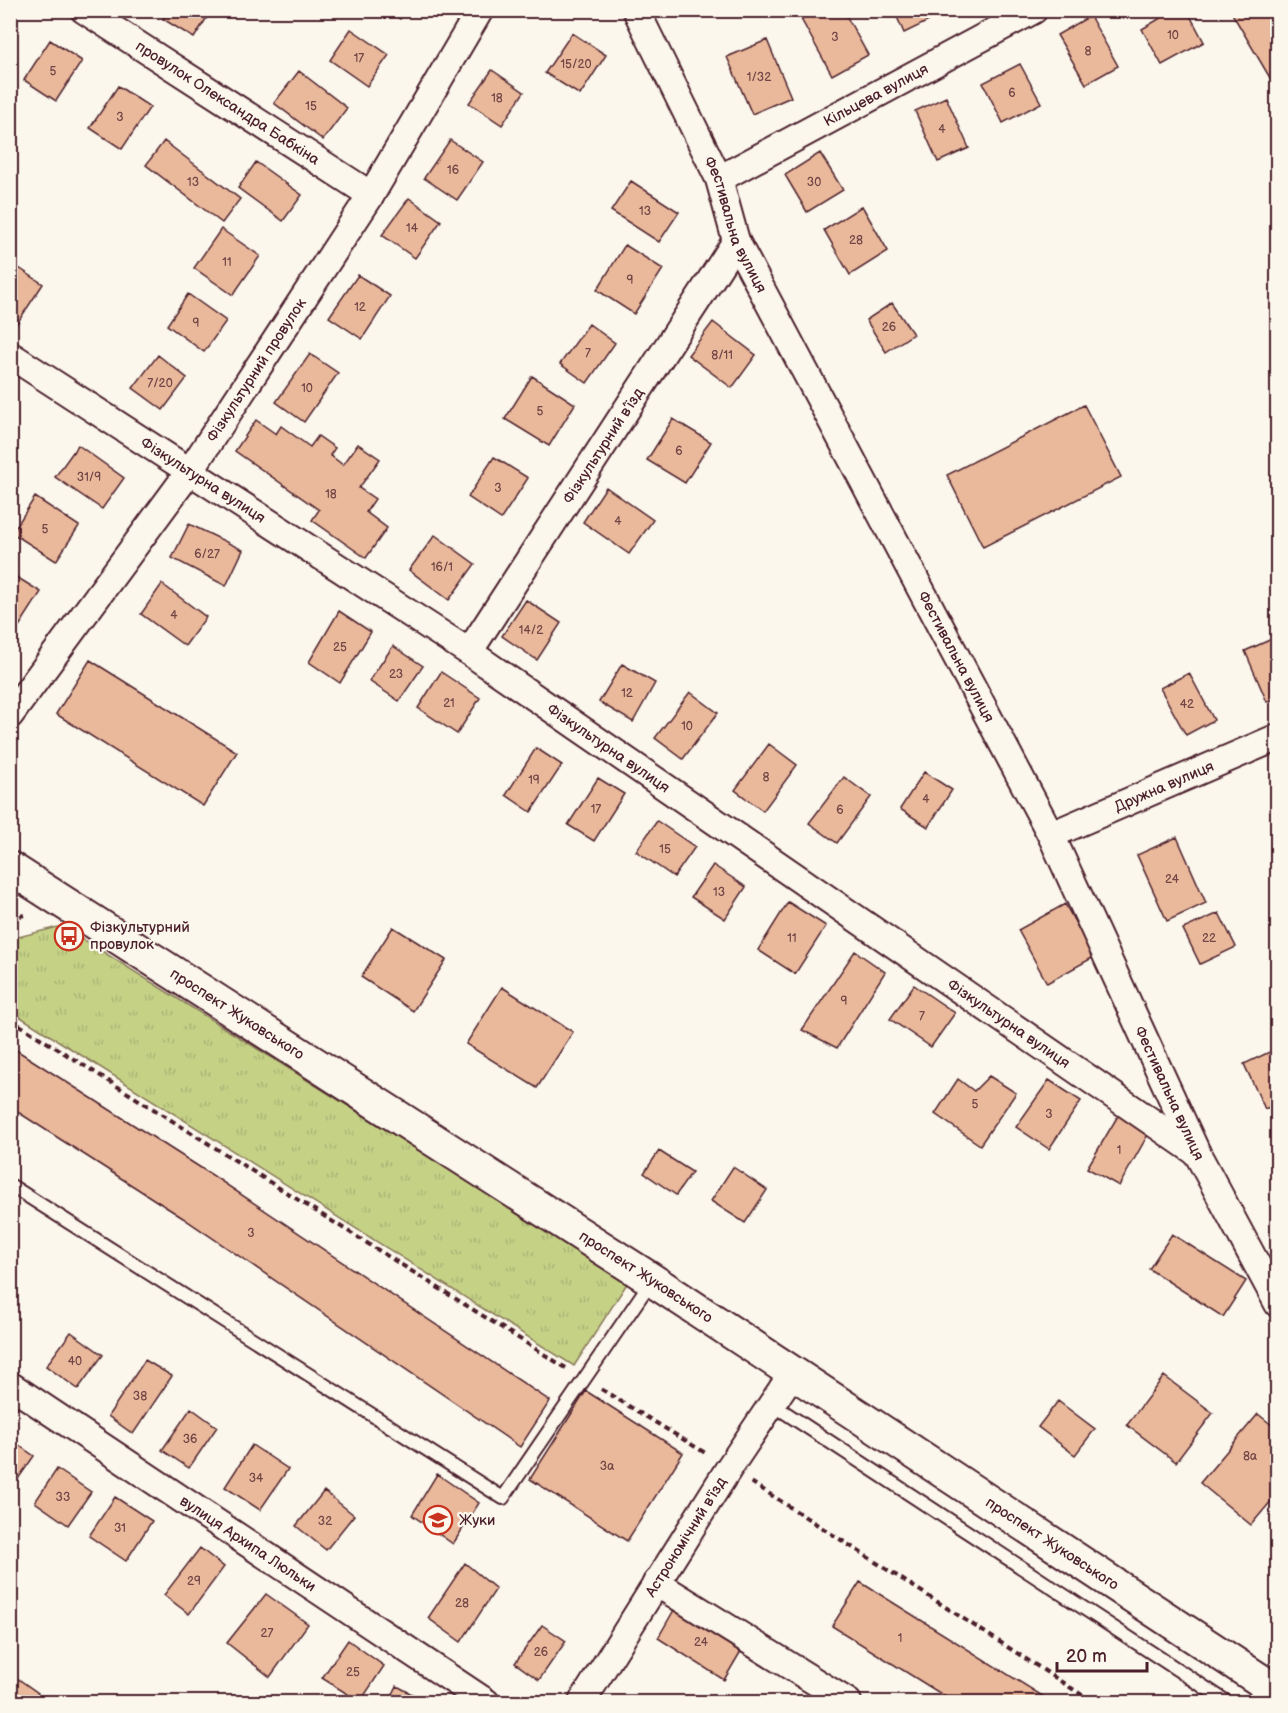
<svg xmlns="http://www.w3.org/2000/svg" width="1288" height="1713" font-family="'Balsamiq Sans',sans-serif">
  <style>
    .park { fill: url(#park-tufts); stroke: #887858; stroke-width: 1.5 }
    .building { fill: #eab99b; stroke: #4a1f2b; stroke-width: 1.5 }
    .lines { fill: none; stroke-linecap: round; stroke-linejoin: round }
    .service-casing { stroke: #4a1f2b; stroke-width: 16 }
    .minor-casing { stroke: #4a1f2b; stroke-width: 30 }
    .tertiary-casing { stroke: #4a1f2b; stroke-width: 36 }
    .path { stroke: #4a1f2b; stroke-width: 4; stroke-dasharray: 6 4.5; stroke-linecap: butt }
    .service { stroke: #fbf7ec; stroke-width: 12 }
    .minor { stroke: #fbf7ec; stroke-width: 26 }
    .tertiary { stroke: #fbf7ec; stroke-width: 32 }
    .labels { text-anchor: middle; dominant-baseline: central; stroke-width: 4.5; stroke-linejoin: round; paint-order: stroke }
    .number-label { font-size: 12px; fill: #724647 }
    .street-label { font-size: 15px; fill: #4a1f2b; stroke: #fbf7ec }
    .poi-label { font-size: 15px; fill: #4a1f2b; stroke: #fbf7ec; text-anchor: start }
  </style>
  <defs>
    <pattern id="park-tufts" width="24" height="20" patternUnits="userSpaceOnUse" patternTransform="scale(1.5)"><rect width="24" height="20" fill="#c5d286"/><path d="M3 7l-1-3M5 7V3M7 7l1-3M15 17l-1-3M17 17v-4M19 17l1-3" fill="none" stroke="#abb474"/></pattern>
  </defs>
  <rect width="100%" height="100%" fill="#fbf7ec"/>
  <filter id="ink" filterUnits="userSpaceOnUse"><feTurbulence type="fractalNoise" baseFrequency=".0167" numOctaves="2"/><feDisplacementMap in="SourceGraphic" scale="12" xChannelSelector="R" yChannelSelector="G"/><feConvolveMatrix kernelMatrix="1 2 1 2 8 2 1 2 1" color-interpolation-filters="sRGB"/></filter>
  <g filter="url(#ink)">
    <!-- park -->
    <path class="park" d="M62 926 628 1282 574 1366 11 1011 10 939Z"/>
    <!-- building -->
    <path class="building" d="M168 10H209L211 11 194 38 163 19Z
      M388 10H406L400 19Z
      M817 10H843L868 55 832 75 801 19Z
      M894 10H929L933 19 904 33Z
      M1174 10H1187L1204 42 1162 65 1142 29Z
      M1230 10H1278V80L1273 83Z
      M1090 16 1118 66 1086 84 1057 35Z
      M351 29 389 55 367 86 330 60Z
      M572 33 606 55 580 95 545 73Z
      M50 40 82 61 56 101 24 80Z
      M767 40 791 97 752 114 727 57Z
      M1020 64 1041 103 1003 123 983 83Z
      M492 70 524 92 502 125 469 103Z
      M299 71 347 108 323 140 274 103Z
      M118 86 150 107 122 149 90 128Z
      M946 97 969 148 938 162 915 111Z
      M450 140 483 162 457 200 424 178Z
      M164 141 240 199 222 223 146 165Z
      M820 153 843 190 807 212 785 175Z
      M256 162 302 195 283 221 238 188Z
      M631 181 679 212 659 242 611 211Z
      M409 198 441 221 415 258 382 235Z
      M862 206 888 251 850 275 824 230Z
      M221 229 260 256 233 295 194 268Z
      M625 245 663 269 634 314 597 290Z
      M10 262 43 284 14 328 10 326Z
      M358 275 390 296 362 339 329 317Z
      M188 294 226 321 204 352 167 325Z
      M892 303 913 334 886 352 866 320Z
      M713 322 756 355 732 388 688 355Z
      M589 324 615 343 587 383 560 364Z
      M310 354 338 373 304 422 276 402Z
      M158 355 187 378 163 410 133 388Z
      M532 376 575 404 549 446 505 419Z
      M1084 405 1121 477 983 547 947 475Z
      M673 419 711 442 685 483 647 460Z
      M256 420 276 434 281 426 310 447 318 436 335 448 330 455 343 465 358 444 380 459 359 488 375 499 366 512 387 528 366 558 312 520 319 510 235 451Z
      M78 445 124 478 102 509 55 477Z
      M494 457 528 478 501 519 468 497Z
      M606 487 653 520 629 554 583 522Z
      M35 497 79 526 56 561 12 533Z
      M189 524 243 550 226 586 172 558Z
      M435 535 475 564 449 600 409 570Z
      M10 573 41 592 18 628 10 623Z
      M162 584 206 617 185 646 141 614Z
      M526 600 561 623 537 660 502 636Z
      M339 611 371 632 340 683 309 662Z
      M1274 638 1278 646V697L1267 702 1245 651Z
      M393 646 423 666 399 701 369 681Z
      M90 660 237 752 203 806 56 714Z
      M622 664 655 683 633 722 599 702Z
      M441 672 480 698 457 734 418 708Z
      M1189 673 1214 720 1186 735 1160 688Z
      M690 692 718 713 683 759 655 738Z
      M769 744 797 765 763 811 735 790Z
      M536 748 562 765 531 812 506 795Z
      M924 772 952 790 928 827 900 809Z
      M844 777 871 797 837 843 809 823Z
      M598 778 624 794 594 841 568 825Z
      M657 821 695 847 674 877 636 851Z
      M1177 837 1206 903 1167 921 1137 855Z
      M713 865 746 887 725 919 691 897Z
      M788 902 826 926 795 974 758 950Z
      M1065 904 1094 957 1047 983 1018 930Z
      M1219 913 1236 947 1200 964 1183 929Z
      M393 927 446 960 413 1011 361 977Z
      M855 951 885 972 837 1048 802 1030Z
      M914 985 955 1013 931 1047 890 1019Z
      M502 987 573 1032 537 1088 466 1044Z
      M10 1046 212 1175 550 1401 520 1447 183 1218 10 1107Z
      M1278 1048V1103L1265 1109 1244 1064Z
      M989 1076 1016 1093 980 1145 935 1114 958 1079 974 1091Z
      M1049 1080 1081 1101 1049 1149 1016 1127Z
      M1119 1114 1150 1131 1119 1186 1087 1168Z
      M659 1151 692 1172 676 1195 644 1173Z
      M733 1167 767 1190 745 1223 711 1201Z
      M1172 1234 1246 1281 1223 1317 1149 1269Z
      M71 1332 103 1355 78 1389 46 1366Z
      M145 1360 172 1376 133 1434 108 1416Z
      M1164 1376 1213 1413 1176 1462 1127 1425Z
      M586 1391 683 1453 627 1541 530 1479Z
      M1058 1401 1095 1429 1075 1455 1038 1427Z
      M191 1408 217 1427 189 1468 162 1450Z
      M1258 1414 1278 1430V1493L1251 1525 1200 1483Z
      M10 1439 34 1456 11 1489H10Z
      M252 1445 288 1469 260 1510 225 1487Z
      M57 1469 91 1492 68 1525 35 1502Z
      M437 1474 479 1503 453 1544 412 1515Z
      M324 1491 354 1515 326 1550 296 1526Z
      M115 1497 152 1521 126 1561 89 1536Z
      M200 1548 224 1567 189 1614 164 1595Z
      M465 1563 496 1589 461 1642 428 1618Z
      M860 1582 1052 1702H954L832 1626Z
      M266 1594 308 1624 270 1677 227 1643Z
      M678 1603 744 1646 724 1680 658 1638Z
      M542 1625 566 1641 539 1680 515 1663Z
      M348 1640 384 1666 360 1702 322 1678Z
      M10 1673 38 1693 31 1702H10Z
      M397 1686 423 1700 421 1702H389Z"/>
    <g class="lines">
      <!-- service casing -->
      <g class="service-casing">
        <path id="service" d="M10 1185 503 1498 652 1280
          M772 1404 1227 1702"/>
      </g>
      <!-- minor casing -->
      <g class="minor-casing">
        <g id="minor">
          <path id="s1" d="M84 10 371 195"/>
          <path id="s2" d="M636 10 719 179 736 241 1051 835 1197 1153 1278 1304"/>
          <path id="s3" d="M719 179 1034 10"/>
          <path id="s4" d="M10 355 469 652 1197 1153"/>
          <path id="s5" d="M469 652 736 241"/>
          <path id="s6" d="M10 715 190 471 371 195 480 10"/>
          <path id="s7" d="M1051 835 1278 737"/>
          <path id="s8" d="M10 1385 486 1702"/>
          <path d="M656 1583 848 1702"/>
          <path id="s9" d="M582 1702 729 1468 792 1374"/>
        </g>
      </g>
      <!-- tertiary casing -->
      <g class="tertiary-casing">
        <g id="tertiary">
          <path id="s10" d="M10 868 652 1280 1278 1692"/>
        </g>
      </g>
      <!-- path -->
      <path class="path" d="M10 919 24 915
        M10 1019 566 1368
        M601 1389 707 1454
        M751 1482 1093 1702"/>
      <!-- service -->
      <use href="#service" class="service"/>
      <!-- minor -->
      <use href="#minor" class="minor"/>
      <!-- tertiary -->
      <use href="#tertiary" class="tertiary"/>
    </g>
  </g>
  <!-- icons -->
  <defs>
    <g id="bus-ring" transform="scale(1.5)"><circle r="9.5" fill="#fbf7ec" stroke="#c8321e" stroke-width="1.5"/><path d="M-5-6H5V4H4V6H2V4H-2V6H-4V4H-5ZM-3.5-4V0h7V-4ZM-3.5 1.2v1.5H-2V1.2ZM2 1.2v1.5H3.5V1.2Z" fill="#c8321e"/></g>
    <g id="school-ring" transform="scale(1.5)"><circle r="9.5" fill="#fbf7ec" stroke="#c8321e" stroke-width="1.5"/><path d="M0-5L7-2L0 1L-7-2ZM-4 1L0 2.5L4 1V4Q0 6-4 4Z" fill="#c8321e"/></g>
  </defs>
  <g fill-rule="evenodd">
    <use href="#bus-ring" x="69" y="936"/>
    <use href="#school-ring" x="438" y="1520"/>
  </g>
  <g class="labels">
    <!-- number labels -->
    <g class="number-label">
      <text x="1173" y="35">10</text>
      <text x="835" y="37">3</text>
      <text x="1088" y="51">8</text>
      <text x="359" y="58">17</text>
      <text x="576" y="64">15/20</text>
      <text x="53" y="71">5</text>
      <text x="759" y="77">1/32</text>
      <text x="1012" y="93">6</text>
      <text x="497" y="98">18</text>
      <text x="311" y="106">15</text>
      <text x="120" y="117">3</text>
      <text x="942" y="129">4</text>
      <text x="453" y="170">16</text>
      <text x="193" y="182">13</text>
      <text x="814" y="182">30</text>
      <text x="645" y="211">13</text>
      <text x="412" y="228">14</text>
      <text x="856" y="240">28</text>
      <text x="227" y="262">11</text>
      <text x="630" y="280">9</text>
      <text x="360" y="307">12</text>
      <text x="196" y="323">9</text>
      <text x="889" y="327">26</text>
      <text x="588" y="353">7</text>
      <text x="722" y="355">8/11</text>
      <text x="160" y="383">7/20</text>
      <text x="307" y="388">10</text>
      <text x="540" y="411">5</text>
      <text x="679" y="451">6</text>
      <text x="89" y="477">31/9</text>
      <text x="498" y="488">3</text>
      <text x="331" y="494">18</text>
      <text x="618" y="521">4</text>
      <text x="45" y="529">5</text>
      <text x="207" y="554">6/27</text>
      <text x="442" y="567">16/1</text>
      <text x="174" y="615">4</text>
      <text x="531" y="630">14/2</text>
      <text x="340" y="647">25</text>
      <text x="396" y="674">23</text>
      <text x="627" y="693">12</text>
      <text x="449" y="703">21</text>
      <text x="1187" y="704">42</text>
      <text x="687" y="726">10</text>
      <text x="766" y="777">8</text>
      <text x="534" y="780">19</text>
      <text x="926" y="799">4</text>
      <text x="596" y="809">17</text>
      <text x="840" y="810">6</text>
      <text x="665" y="849">15</text>
      <text x="1172" y="879">24</text>
      <text x="719" y="892">13</text>
      <text x="792" y="938">11</text>
      <text x="1209" y="938">22</text>
      <text x="844" y="1001">9</text>
      <text x="922" y="1016">7</text>
      <text x="975" y="1104">5</text>
      <text x="1049" y="1114">3</text>
      <text x="1119" y="1150">1</text>
      <text x="251" y="1233">3</text>
      <text x="75" y="1361">40</text>
      <text x="140" y="1396">38</text>
      <text x="190" y="1439">36</text>
      <text x="1250" y="1456">8а</text>
      <text x="607" y="1466">3а</text>
      <text x="256" y="1478">34</text>
      <text x="63" y="1497">33</text>
      <text x="325" y="1521">32</text>
      <text x="120" y="1528">31</text>
      <text x="194" y="1581">29</text>
      <text x="462" y="1603">28</text>
      <text x="267" y="1633">27</text>
      <text x="900" y="1638">1</text>
      <text x="701" y="1642">24</text>
      <text x="541" y="1652">26</text>
      <text x="353" y="1672">25</text>
    </g>
    <!-- street labels -->
    <g class="street-label">
      <text stroke="none"><textPath href="#s3" startOffset="178">Кільцева вулиця</textPath></text>
      <text stroke="none"><textPath href="#s1" startOffset="171">провулок Олександра Бабкіна</textPath></text>
      <text stroke="none"><textPath href="#s2" startOffset="237">Фестивальна вулиця</textPath></text>
      <text stroke="none"><textPath href="#s6" startOffset="424">Фізкультурний провулок</textPath></text>
      <text stroke="none"><textPath href="#s5" startOffset="246">Фізкультурний в’їзд</textPath></text>
      <text stroke="none"><textPath href="#s4" startOffset="230">Фізкультурна вулиця</textPath></text>
      <text stroke="none"><textPath href="#s2" startOffset="723">Фестивальна вулиця</textPath></text>
      <text stroke="none"><textPath href="#s4" startOffset="716">Фізкультурна вулиця</textPath></text>
      <text stroke="none"><textPath href="#s7" startOffset="123">Дружна вулиця</textPath></text>
      <text stroke="none"><textPath href="#s10" startOffset="270">проспект Жуковського</textPath></text>
      <text stroke="none"><textPath href="#s4" startOffset="1202">Фізкультурна вулиця</textPath></text>
      <text stroke="none"><textPath href="#s2" startOffset="1209">Фестивальна вулиця</textPath></text>
      <text stroke="none"><textPath href="#s10" startOffset="756">проспект Жуковського</textPath></text>
      <text stroke="none"><textPath href="#s9" startOffset="195">Астрономічний в'їзд</textPath></text>
      <text stroke="none"><textPath href="#s8" startOffset="286">вулиця Архипа Люльки</textPath></text>
      <text stroke="none"><textPath href="#s10" startOffset="1242">проспект Жуковського</textPath></text>
    </g>
    <!-- poi labels -->
    <g class="poi-label">
      <text x="90" y="927">Фізкультурний<tspan x="90" dy="17">провулок</tspan></text>
      <text x="459" y="1520">Жуки</text>
    </g>
  </g>
  <!-- margin -->
  <rect width="1288" height="1713" fill="none" stroke="#fbf7ec" stroke-width="36"/>
  <rect x="18" y="18" width="1252" height="1677" fill="none" stroke="#4a1f2b" stroke-width="2" filter="url(#ink)"/>
  <!-- scale -->
  <path d="M1057 1662v9h90v-9" fill="none" stroke="#4a1f2b" stroke-width="3"/>
  <text x="1066" y="1662" font-size="18" fill="#4a1f2b" stroke="#fbf7ec" stroke-width="4.5" paint-order="stroke">20 m</text>
</svg>
